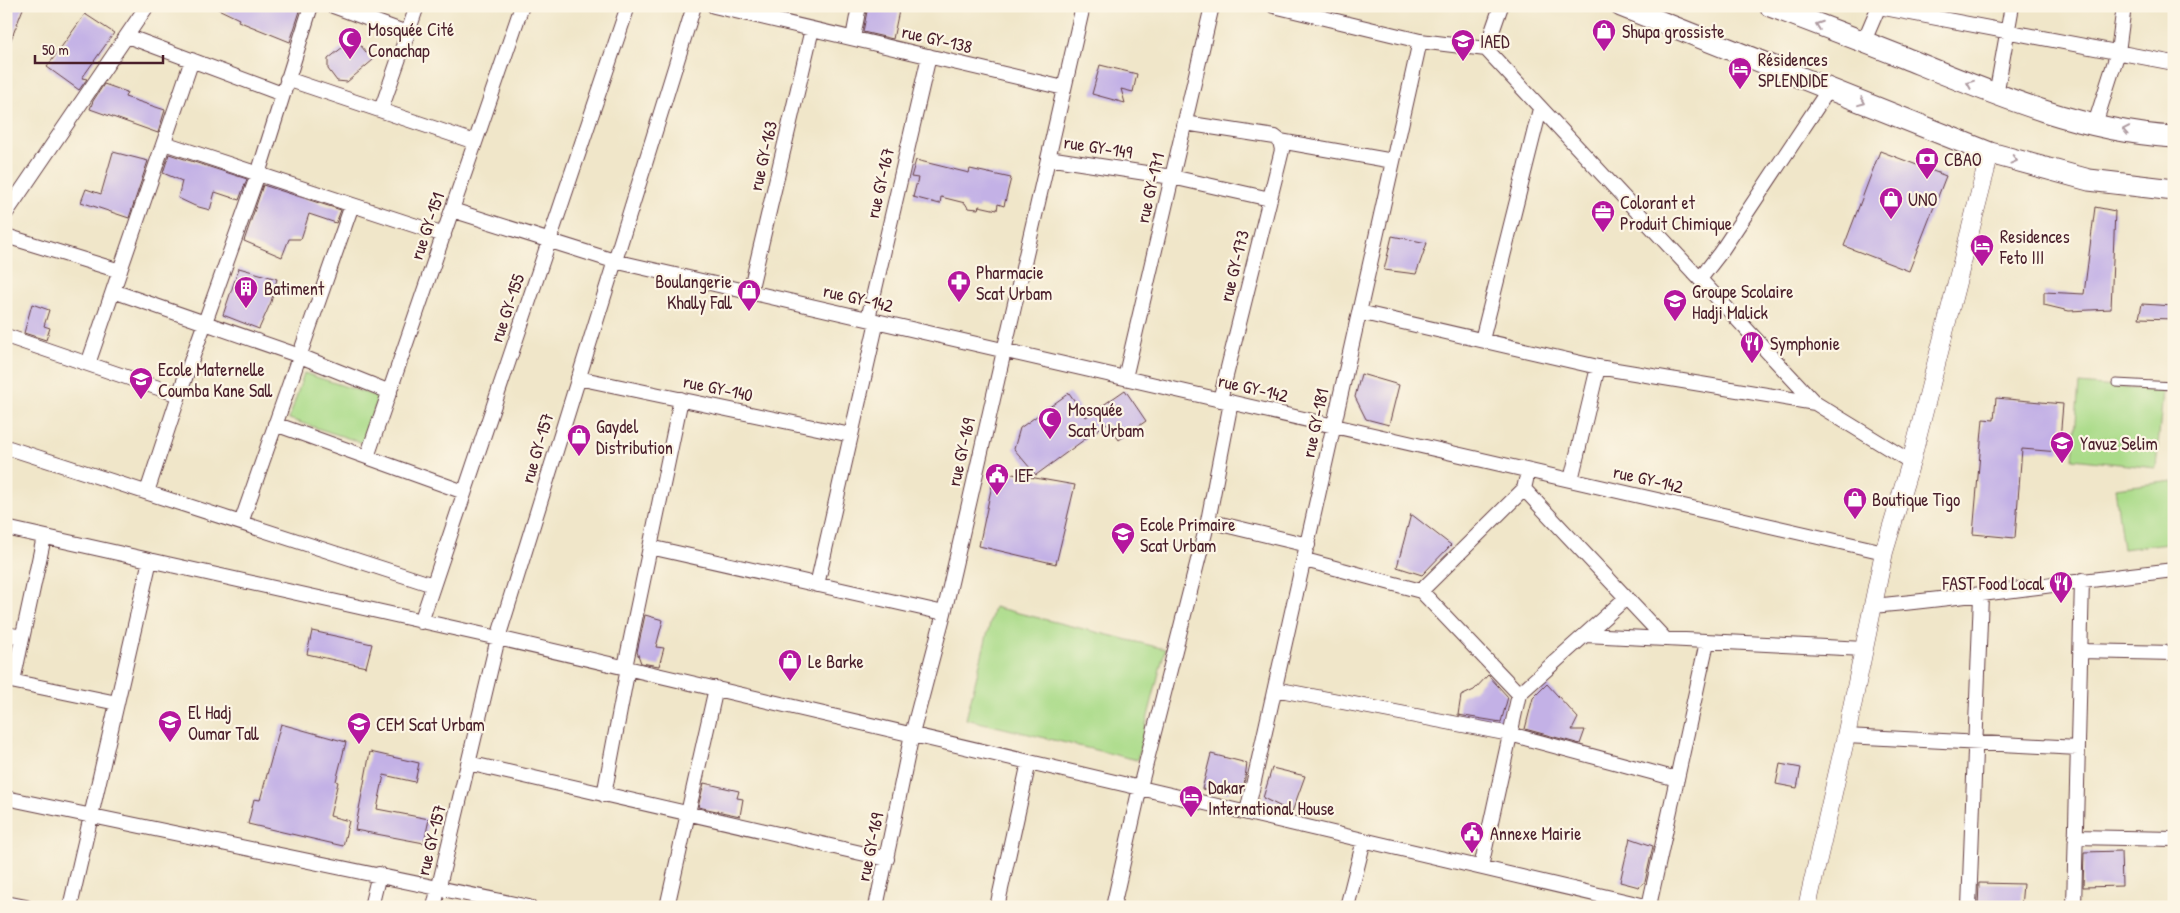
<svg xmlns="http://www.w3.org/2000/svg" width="2180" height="913" font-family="'Patrick Hand',sans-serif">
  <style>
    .green { fill: #aadb89; stroke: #7a7d5a }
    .building { fill: #c3b1e6 }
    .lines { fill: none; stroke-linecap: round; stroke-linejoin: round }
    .service-casing { stroke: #633d43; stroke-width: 9 }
    .minor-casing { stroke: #633d43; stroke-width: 16 }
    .tertiary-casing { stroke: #633d43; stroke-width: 19 }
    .primary-casing { stroke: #633d43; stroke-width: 23 }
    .service { stroke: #fff; stroke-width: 7 }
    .minor { stroke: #fff; stroke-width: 14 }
    .tertiary { stroke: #fff; stroke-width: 18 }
    .primary { stroke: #fff; stroke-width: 21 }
    .oneway { stroke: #ae9aa0 }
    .labels { text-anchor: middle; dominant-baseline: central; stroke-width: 4.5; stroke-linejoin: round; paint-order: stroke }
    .poi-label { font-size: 18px; fill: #4a1f2b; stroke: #fcf5e5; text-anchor: start }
    .street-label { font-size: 18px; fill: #4a1f2b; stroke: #fcf5e5 }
  </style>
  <rect width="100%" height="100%" fill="#fcf5e5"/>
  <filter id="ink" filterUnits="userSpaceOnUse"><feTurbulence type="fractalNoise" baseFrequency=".02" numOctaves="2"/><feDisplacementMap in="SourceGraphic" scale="10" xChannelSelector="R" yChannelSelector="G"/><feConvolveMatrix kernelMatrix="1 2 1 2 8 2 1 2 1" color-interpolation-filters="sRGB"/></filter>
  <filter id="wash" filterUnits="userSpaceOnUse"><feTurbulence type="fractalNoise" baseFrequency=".0096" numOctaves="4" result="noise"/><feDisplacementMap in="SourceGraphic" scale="20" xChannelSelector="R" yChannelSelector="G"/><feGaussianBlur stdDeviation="1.12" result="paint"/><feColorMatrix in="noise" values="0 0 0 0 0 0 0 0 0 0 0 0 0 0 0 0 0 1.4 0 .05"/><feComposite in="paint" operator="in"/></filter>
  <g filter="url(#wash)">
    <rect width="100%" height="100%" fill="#f0e6c9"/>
    <!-- green -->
    <path class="green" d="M304 373 378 397 363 443 289 419Z
      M2079 384 2163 391 2156 468 2073 459Z
      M2174 481V542L2123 549 2115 488Z
      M994 607 1165 649 1137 760 966 719Z"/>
    <g id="blocks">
      <!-- building -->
      <path class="building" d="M6 6H24L7 50H6Z
        M212 6H295L301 8 290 42 238 21 239 19Z
        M868 6H900L893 39 863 32Z
        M85 14 114 33 82 78 87 79 79 90 47 67Z
        M354 38 373 60 347 82 337 81 328 69V59Z
        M1100 65 1137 74 1133 92 1121 89 1125 103 1092 94Z
        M104 84 127 92 125 97 165 110 158 133 90 109 93 101Z
        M1880 151 1946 176 1909 271 1844 246Z
        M113 152 148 161 129 218 81 202 86 189 101 194Z
        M169 154 247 179 239 200 215 192 210 210 195 206 178 198 182 181 163 173Z
        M916 160 969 173 970 169 1011 178 1004 206 998 204 997 210 979 206 978 209 968 208 965 203 941 197 940 204 913 197 918 178 911 177Z
        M263 185 341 210 336 223 309 214 301 239H289L282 257 244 241Z
        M2095 207 2115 211 2111 309 2069 311 2044 305V292L2084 294Z
        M1392 236 1427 243 1416 274 1384 270Z
        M239 268 277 279 271 302 259 329 223 315Z
        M32 304 49 310 44 326 50 328 46 340 24 333Z
        M2142 304 2174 306V319L2139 318Z
        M1361 374 1399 385 1389 425 1366 419 1355 397Z
        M1125 390 1146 421 1119 440 1107 423 1036 475 1014 449 1020 428 1069 393 1086 417Z
        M1996 398 2063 404 2059 452 2022 449 2015 538 1973 534 1983 419 1994 420Z
        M995 471 1075 485 1056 564 979 546Z
        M1411 514 1451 545 1422 575 1397 567Z
        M645 615 663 620 656 647 664 648 659 666 641 663 637 652Z
        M312 631 372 644 366 667 307 654Z
        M1488 675 1508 697 1501 722 1458 715 1461 696 1474 690Z
        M1547 684 1578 718 1572 730H1585L1580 744 1525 729 1533 698Z
        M281 724 346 742 336 781 338 782 330 816 349 821 343 846 248 824 254 799 260 800Z
        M370 752 419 763 415 782 384 775 377 809 429 819 424 843 355 830Z
        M1211 754 1247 763 1244 785 1227 793 1202 789Z
        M1780 764 1801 768 1797 788 1776 784Z
        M1272 768 1305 776 1292 812 1263 798Z
        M704 783 739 791 737 798 743 799 740 816 698 807Z
        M1630 838 1653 846 1645 882 1639 887 1620 882Z
        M2121 851 2122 886 2083 887 2084 852Z
        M1979 883 2023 884 2021 907H1978Z"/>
    </g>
  </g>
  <g filter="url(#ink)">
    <use href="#blocks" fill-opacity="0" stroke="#633d43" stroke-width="1"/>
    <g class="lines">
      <!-- service casing -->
      <g class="service-casing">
        <path id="service" d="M2116 383 2174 386"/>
      </g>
      <!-- minor casing -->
      <g class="minor-casing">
        <path id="minor" d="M333 6 407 33
          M714 6 1064 88
          M1274 6 1420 41 1486 49
          M1879 7 2174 63
          M127 36 282 94
          M853 38 859 6
          M1864 41 1879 6
          M1486 49 1815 403 1911 462
          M1486 49 1501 6
          M287 79 475 142
          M1996 95 2012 6
          M381 110 417 6
          M1185 123 1275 137 1280 141 1393 161
          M2095 124 2118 52 2124 6
          M164 143 444 235
          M1048 158 1172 177 1270 199
          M452 210 614 261 1884 552
          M6 213 147 6
          M6 236 120 271
          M1700 279 1720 253 1829 89
          M113 291 300 356 390 392
          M750 292 812 29
          M1359 312 1598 367 1815 403
          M868 319 929 56
          M6 336 179 395
          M1482 340 1540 109
          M88 364 192 60
          M578 378 851 435
          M1125 378 1212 6
          M1220 400 1282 150 1280 141
          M275 424 464 492
          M6 447 433 585
          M367 457 522 6
          M1571 480 1598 367
          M1524 489 1665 639
          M147 492 179 395 258 174 311 6
          M1208 521 1308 545
          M241 523 352 205
          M6 528 498 638 1650 907
          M650 547 944 613
          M1305 560 1421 591 1519 694
          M817 585 877 321
          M1421 591 1524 489 1526 480
          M1873 606C1974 597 2074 581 2174 570
          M421 622 628 6
          M6 634 22 637
          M1585 635 1864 649
          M2080 651 2174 653
          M625 667 681 399
          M6 680 117 703
          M13 681 44 537
          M1275 689 1510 734 1677 779
          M1846 736 2078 748
          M468 763 887 859
          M604 795 628 668
          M6 798 529 907
          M1247 812 1420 41
          M2075 837 2174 839
          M1481 867 1519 694 1626 598
          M6 903 26 907
          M1649 906 1707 642
          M70 907 150 560
          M371 907 379 874
          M434 907 498 638 694 6
          M667 907 716 688
          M876 907 912 734 944 613 1083 6
          M997 907 1029 762
          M1113 907 1140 787 1208 521 1231 402
          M1347 907 1364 840
          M1969 907 1981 595
          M2074 907 2082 580"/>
      </g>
      <!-- tertiary casing -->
      <g class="tertiary-casing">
        <path id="tertiary" d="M1807 907 1846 736 1884 552 1911 462 1990 153"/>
      </g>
      <!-- primary casing -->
      <g class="primary-casing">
        <path id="primary" d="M1621 6 1990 153 2089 180 2174 190
          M1770 6C1815 23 1860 40 1905 58 1991 93 2079 131 2174 137"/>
      </g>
      <!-- service -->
      <use href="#service" class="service"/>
      <!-- minor -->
      <use href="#minor" class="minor"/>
      <!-- tertiary -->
      <use href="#tertiary" class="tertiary"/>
      <!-- primary -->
      <use href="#primary" class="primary"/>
    </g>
    <!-- one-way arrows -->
    <defs><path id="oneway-chevron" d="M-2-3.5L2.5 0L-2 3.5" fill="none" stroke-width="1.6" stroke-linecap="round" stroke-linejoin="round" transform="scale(1.25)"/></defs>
    <g class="oneway">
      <use href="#oneway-chevron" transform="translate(1819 25) rotate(-160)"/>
      <use href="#oneway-chevron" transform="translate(1970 84) rotate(-158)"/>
      <use href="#oneway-chevron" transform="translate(1862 102) rotate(22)"/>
      <use href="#oneway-chevron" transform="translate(2126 130) rotate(-169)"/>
      <use href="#oneway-chevron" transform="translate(2014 160) rotate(15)"/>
    </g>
  </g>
  <!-- icons -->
  <defs>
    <g id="shop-pin" transform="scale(1.25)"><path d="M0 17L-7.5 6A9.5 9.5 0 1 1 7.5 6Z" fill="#b5179e" stroke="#fcf5e5"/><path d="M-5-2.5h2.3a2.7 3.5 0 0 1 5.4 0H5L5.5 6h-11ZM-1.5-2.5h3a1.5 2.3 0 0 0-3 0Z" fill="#fff"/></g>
    <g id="mosque-pin" transform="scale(1.25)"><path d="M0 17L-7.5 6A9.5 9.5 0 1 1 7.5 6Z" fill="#b5179e" stroke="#fcf5e5"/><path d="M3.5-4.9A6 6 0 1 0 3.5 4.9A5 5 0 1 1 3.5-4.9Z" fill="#fff"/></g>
    <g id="school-pin" transform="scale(1.25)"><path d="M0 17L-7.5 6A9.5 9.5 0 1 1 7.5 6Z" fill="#b5179e" stroke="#fcf5e5"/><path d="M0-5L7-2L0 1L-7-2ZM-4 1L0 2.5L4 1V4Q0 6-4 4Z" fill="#fff"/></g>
    <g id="hotel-pin" transform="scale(1.25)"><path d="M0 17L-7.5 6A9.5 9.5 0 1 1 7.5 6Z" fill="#b5179e" stroke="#fcf5e5"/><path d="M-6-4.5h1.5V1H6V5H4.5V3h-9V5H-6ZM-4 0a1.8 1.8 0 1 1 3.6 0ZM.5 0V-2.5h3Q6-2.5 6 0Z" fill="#fff"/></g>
    <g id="bank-pin" transform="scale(1.25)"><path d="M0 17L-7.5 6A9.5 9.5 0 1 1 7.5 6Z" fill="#b5179e" stroke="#fcf5e5"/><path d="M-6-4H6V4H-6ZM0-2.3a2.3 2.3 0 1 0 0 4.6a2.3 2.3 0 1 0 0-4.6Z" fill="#fff"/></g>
    <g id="office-pin" transform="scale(1.25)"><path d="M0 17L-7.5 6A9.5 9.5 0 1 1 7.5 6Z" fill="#b5179e" stroke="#fcf5e5"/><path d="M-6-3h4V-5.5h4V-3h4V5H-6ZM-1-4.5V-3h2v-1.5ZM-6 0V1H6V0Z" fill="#fff"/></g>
    <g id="pharmacy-pin" transform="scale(1.25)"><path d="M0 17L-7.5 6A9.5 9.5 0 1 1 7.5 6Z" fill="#b5179e" stroke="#fcf5e5"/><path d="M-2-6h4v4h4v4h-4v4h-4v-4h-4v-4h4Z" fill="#fff"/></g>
    <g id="building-pin" transform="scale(1.25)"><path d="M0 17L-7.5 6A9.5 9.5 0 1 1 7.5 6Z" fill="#b5179e" stroke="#fcf5e5"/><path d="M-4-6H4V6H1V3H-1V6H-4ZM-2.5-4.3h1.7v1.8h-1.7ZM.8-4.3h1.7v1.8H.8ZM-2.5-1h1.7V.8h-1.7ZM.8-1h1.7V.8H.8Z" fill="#fff"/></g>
    <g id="restaurant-pin" transform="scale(1.25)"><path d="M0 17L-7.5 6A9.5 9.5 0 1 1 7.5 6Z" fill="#b5179e" stroke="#fcf5e5"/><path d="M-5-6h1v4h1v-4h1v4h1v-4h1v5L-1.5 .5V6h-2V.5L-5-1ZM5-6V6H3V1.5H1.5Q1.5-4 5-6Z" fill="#fff"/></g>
    <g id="civic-pin" transform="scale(1.25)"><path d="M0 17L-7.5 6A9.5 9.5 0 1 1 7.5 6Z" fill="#b5179e" stroke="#fcf5e5"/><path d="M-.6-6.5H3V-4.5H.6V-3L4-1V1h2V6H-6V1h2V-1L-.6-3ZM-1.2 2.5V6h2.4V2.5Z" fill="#fff"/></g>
  </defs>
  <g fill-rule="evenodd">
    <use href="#shop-pin" x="1604" y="31"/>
    <use href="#mosque-pin" x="350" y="39"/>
    <use href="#school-pin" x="1463" y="41"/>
    <use href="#hotel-pin" x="1740" y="69"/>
    <use href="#bank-pin" x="1927" y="159"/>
    <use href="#shop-pin" x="1891" y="199"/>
    <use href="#office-pin" x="1603" y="212"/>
    <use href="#hotel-pin" x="1982" y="246"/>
    <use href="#pharmacy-pin" x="959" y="282"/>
    <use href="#building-pin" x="246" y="288"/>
    <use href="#shop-pin" x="749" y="291"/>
    <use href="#school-pin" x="1675" y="301"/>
    <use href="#restaurant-pin" x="1752" y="343"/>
    <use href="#school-pin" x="141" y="379"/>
    <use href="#mosque-pin" x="1050" y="419"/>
    <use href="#shop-pin" x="579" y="436"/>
    <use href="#school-pin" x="2062" y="443"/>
    <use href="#civic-pin" x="997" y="475"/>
    <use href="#shop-pin" x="1855" y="499"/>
    <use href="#school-pin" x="1123" y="534"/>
    <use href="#restaurant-pin" x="2061" y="583"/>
    <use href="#shop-pin" x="790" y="661"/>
    <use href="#school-pin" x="170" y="722"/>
    <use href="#school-pin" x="359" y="724"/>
    <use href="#hotel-pin" x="1191" y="797"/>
    <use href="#civic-pin" x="1472" y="833"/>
  </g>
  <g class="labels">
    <!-- poi labels -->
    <g class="poi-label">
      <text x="368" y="29">Mosquée Cité<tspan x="368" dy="21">Conachap</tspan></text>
      <text x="1622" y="31">Shupa grossiste</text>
      <text x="1480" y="41">IAED</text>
      <text x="1758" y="59">Résidences<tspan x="1758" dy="21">SPLENDIDE</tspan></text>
      <text x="1944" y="159">CBAO</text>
      <text x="1908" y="199">UNO</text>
      <text x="1620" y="202">Colorant et<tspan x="1620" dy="21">Produit Chimique</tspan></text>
      <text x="2000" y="236">Residences<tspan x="2000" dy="21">Feto III</tspan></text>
      <text x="976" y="272">Pharmacie<tspan x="976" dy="21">Scat Urbam</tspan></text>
      <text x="732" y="281" text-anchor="end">Boulangerie<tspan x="732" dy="21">Khally Fall</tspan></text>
      <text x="264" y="288">Batiment</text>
      <text x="1692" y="291">Groupe Scolaire<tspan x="1692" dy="21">Hadji Malick</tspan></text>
      <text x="1770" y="343">Symphonie</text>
      <text x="158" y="369">Ecole Maternelle<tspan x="158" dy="21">Coumba Kane Sall</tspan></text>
      <text x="1068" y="409">Mosquée<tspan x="1068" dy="21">Scat Urbam</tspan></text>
      <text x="596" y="426">Gaydel<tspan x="596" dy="21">Distribution</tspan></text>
      <text x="2080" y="443">Yavuz Selim</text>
      <text x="1014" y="475">IEF</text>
      <text x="1872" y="499">Boutique Tigo</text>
      <text x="1140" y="524">Ecole Primaire<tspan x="1140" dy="21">Scat Urbam</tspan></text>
      <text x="2044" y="583" text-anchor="end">FAST Food Local</text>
      <text x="808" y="661">Le Barke</text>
      <text x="188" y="712">El Hadj<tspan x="188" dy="21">Oumar Tall</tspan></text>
      <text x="376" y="724">CEM Scat Urbam</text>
      <text x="1208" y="787">Dakar<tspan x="1208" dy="21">International House</tspan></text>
      <text x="1490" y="833">Annexe Mairie</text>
    </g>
    <!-- street labels -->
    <g class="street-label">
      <text transform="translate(937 39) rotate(13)">rue GY-138</text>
      <text transform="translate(1098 147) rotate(9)">rue GY-149</text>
      <text transform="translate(763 156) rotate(-77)">rue GY-163</text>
      <text transform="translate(880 183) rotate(-77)">rue GY-167</text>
      <text transform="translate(1150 188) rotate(-77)">rue GY-171</text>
      <text transform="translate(427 226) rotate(-71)">rue GY-151</text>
      <text transform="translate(1234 266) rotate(-76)">rue GY-173</text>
      <text transform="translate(858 298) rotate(13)">rue GY-142</text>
      <text transform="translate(507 308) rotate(-71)">rue GY-155</text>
      <text transform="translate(718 388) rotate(12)">rue GY-140</text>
      <text transform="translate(1253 388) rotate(13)">rue GY-142</text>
      <text transform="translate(1315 423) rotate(-78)">rue GY-181</text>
      <text transform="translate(537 448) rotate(-73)">rue GY-157</text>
      <text transform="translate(961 452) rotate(-77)">rue GY-169</text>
      <text transform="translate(1648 479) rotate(13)">rue GY-142</text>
      <text transform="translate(431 840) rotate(-76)">rue GY-157</text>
      <text transform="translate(870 847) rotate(-78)">rue GY-169</text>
    </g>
  </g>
  <!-- margin -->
  <rect width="2180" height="913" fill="none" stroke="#fcf5e5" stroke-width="25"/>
  <!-- scale -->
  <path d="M35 55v8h128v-8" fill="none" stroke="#4a1f2b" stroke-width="2.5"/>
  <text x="42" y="55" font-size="15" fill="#4a1f2b" stroke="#fcf5e5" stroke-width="4" paint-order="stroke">50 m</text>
</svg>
